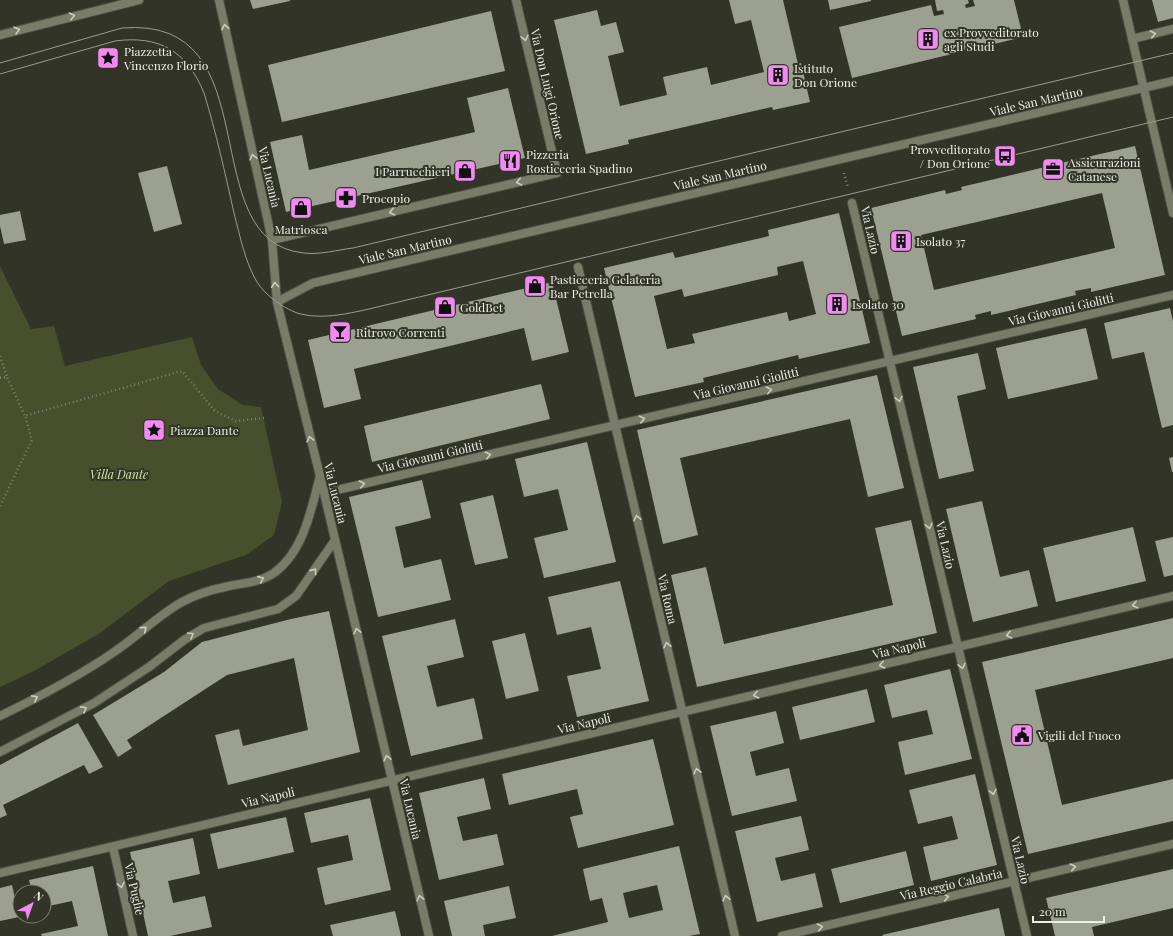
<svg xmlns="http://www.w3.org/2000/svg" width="1173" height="936" font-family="'Playfair Display',serif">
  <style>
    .green { fill: #484f2d }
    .building { fill: #9ca090; fill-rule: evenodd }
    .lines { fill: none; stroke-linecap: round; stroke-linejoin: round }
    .service-casing { stroke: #4f5246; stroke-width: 10 }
    .minor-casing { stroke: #4f5246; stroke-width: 10 }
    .path { stroke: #7f8176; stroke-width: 2.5; stroke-dasharray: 1 3; stroke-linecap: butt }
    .service { stroke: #787c69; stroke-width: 8 }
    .minor { stroke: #787c69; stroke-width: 8 }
    .tram { stroke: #999c91; stroke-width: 1 }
    .oneway { stroke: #caccc0 }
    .labels { text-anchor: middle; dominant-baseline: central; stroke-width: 4; stroke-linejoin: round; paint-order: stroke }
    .poi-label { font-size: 12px; fill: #edefe6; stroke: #313427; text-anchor: start }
    .street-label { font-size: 12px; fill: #edefe6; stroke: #313427 }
    .park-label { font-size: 12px; font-style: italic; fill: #d6e49a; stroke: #313427 }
  </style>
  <rect width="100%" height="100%" fill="#313427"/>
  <!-- green -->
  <path class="green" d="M0 266 31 329 54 326 65 366 192 337 201 365 218 389 243 405 261 407 282 502 274 535 246 555 169 581 100 633 34 671 0 687Z"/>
  <!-- building -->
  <path class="building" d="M250 0H290V1L253 9Z
    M729 0H783L798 64 801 63 810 102 773 110 772 107 628 140 629 144 586 154 554 20 597 10 601 26 616 22 624 52 608 56 620 106 667 95 663 77 707 67 711 85 764 72 751 20 735 24Z
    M828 0H871V1L830 10Z
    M935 0H968L969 3 965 5 966 8 975 6 973 0H1014L1023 37 852 78 839 27 931 5 934 16 944 14 943 10 937 11Z
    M1152 0H1173V18L1158 22Z
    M491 11 505 71 282 122 268 65Z
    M508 88 525 158 286 212 270 142 302 135 309 170 475 132 467 98Z
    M1135 146 1165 275 1091 292V288L1075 291 1076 295 991 315V311L975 315 976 319 902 336 871 208 945 190 946 194 962 190 961 187 1045 167 1046 171 1062 167 1061 163ZM1102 193 1115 248 934 290 921 235Z
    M167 166 182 224 154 232 138 173Z
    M20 211 26 240 4 244 0 226V215Z
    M839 213 870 343 799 359 798 355 703 378 704 382 635 397 604 268 673 252 675 258 769 236 768 230ZM803 261 816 314 789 321 787 312 692 334 695 343 667 349 654 296 682 289 684 297 778 275 777 267Z
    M552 282 569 352 532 361 524 328 354 369 361 399 324 408 308 340Z
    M1170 308 1173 321V425L1162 428 1144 352 1112 359 1104 323Z
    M1086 328 1098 379 1008 399 996 348Z
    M978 353 986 389 957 396 974 471 939 479 913 367Z
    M877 375 904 488 868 497 850 419 680 458 698 535 663 544 637 430Z
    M541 384 550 419 372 462 364 426Z
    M587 442 616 562 544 578 534 538 568 530 558 489 524 497 515 459Z
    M1173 457V472H1172L1169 458Z
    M422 480 431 518 395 527 404 568 441 559 451 600 378 617 349 497Z
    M493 495 508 558 475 565 460 503Z
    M982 501 1000 577 1029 570 1038 606 973 622 946 509Z
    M911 520 937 633 697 687 671 575 706 567 724 644 893 605 875 528Z
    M1133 527 1146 581 1056 602 1043 548Z
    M1173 537V575L1164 577 1155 541Z
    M620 581 649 701 577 717 567 676 601 669 591 627 557 635 548 597Z
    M329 611 360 752 228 785 215 735 239 729 243 746 308 730 294 658 227 675 127 740 132 748 118 757 93 715 164 672 202 642 291 619Z
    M1173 618V658L1035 690 1062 805 1173 779V821L1028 854 982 662Z
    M455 619 464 657 427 666 437 707 474 698 483 739 411 756 382 636Z
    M525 633 539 691 506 699 492 641Z
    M950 669 972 759 905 775 898 742 933 734 927 710 892 718 884 685Z
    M867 689 875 722 800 740 792 707Z
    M776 711 784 743 750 752 756 776 789 768 797 801 732 816 710 726Z
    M78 723 103 767 89 774 84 765 3 805 7 815 0 818V765Z
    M653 739 674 825 578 848 570 817 583 814 577 789 509 805 502 774Z
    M975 774 997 865 931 881 923 847 958 839 952 816 918 824 909 790Z
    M484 778 491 809 457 817 463 841 497 834 504 865 439 880 419 793Z
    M370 798 391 890 325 905 317 868 353 860 348 835 311 843 304 813Z
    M801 816 809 850 775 858 781 881 815 873 823 907 757 922 735 831Z
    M286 817 294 852 218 869 210 834Z
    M193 838 200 874 168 881 173 903 205 896 212 927 170 936H148L130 852Z
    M679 846 700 934 689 936H552L608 922 602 898 590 901 583 869ZM657 885 663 910 629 918 623 893Z
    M906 851 914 885 840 903 831 869Z
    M93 866 108 936H42L41 934 78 926 72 901 44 907V892H32L29 880Z
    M1173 869V908L1092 927 1094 936H1055L1046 898Z
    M12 885 19 917 0 921V888Z
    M509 886 516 918 483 925 485 936H452L444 901Z
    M999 908 1005 936H883L882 935Z
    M395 911 401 936H333L330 925Z"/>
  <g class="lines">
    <!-- service casing -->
    <g class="service-casing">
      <path id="service" d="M0 716C39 697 78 677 114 652 137 637 157 616 182 602 195 595 210 590 225 587 241 583 259 583 274 573 304 551 311 510 320 476"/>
    </g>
    <!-- minor casing -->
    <g class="minor-casing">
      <path id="minor" d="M219 0 272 240 277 302 320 476 429 936
        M1123 0 1173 213
        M0 35 139 0
        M1132 39 1173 29
        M852 203 1027 936
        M272 240 557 173 516 0
        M578 267 735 936
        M277 302 313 283 1173 81
        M324 493 1173 295
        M0 752 94 703 149 667 184 640 204 628 278 609 296 596 335 540
        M113 847 133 936
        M0 873 1173 596
        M782 936 1173 844"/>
    </g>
    <!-- path -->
    <path class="path" d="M844 173 848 188
      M0 356 7 377
      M0 378 7 377 25 416
      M0 506 32 440 25 416 182 371 215 411 236 421 264 418"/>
    <!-- service -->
    <use href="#service" class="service"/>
    <!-- minor -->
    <use href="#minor" class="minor"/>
    <!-- tram -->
    <path class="tram" d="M0 63 122 28C274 15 190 242 304 253 320 255 337 250 353 248L1173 53
      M0 74 115 41C159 35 187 51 204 93 216 132 225 173 234 213 240 236 245 262 257 282 266 296 282 307 297 313 321 320 346 314 369 309L1173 117"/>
  </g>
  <!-- one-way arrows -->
  <defs><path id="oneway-chevron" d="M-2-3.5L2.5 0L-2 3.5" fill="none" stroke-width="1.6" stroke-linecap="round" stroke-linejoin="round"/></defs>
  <g class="oneway">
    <use href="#oneway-chevron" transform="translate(72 16) rotate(-13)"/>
    <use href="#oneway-chevron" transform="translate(225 27) rotate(-101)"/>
    <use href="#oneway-chevron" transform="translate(17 30) rotate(-16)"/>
    <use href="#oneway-chevron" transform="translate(1153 34) rotate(-13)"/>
    <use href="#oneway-chevron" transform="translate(525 38) rotate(77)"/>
    <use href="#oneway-chevron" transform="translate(253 157) rotate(-103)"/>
    <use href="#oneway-chevron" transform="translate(519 182) rotate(167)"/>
    <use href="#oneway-chevron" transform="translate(392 212) rotate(167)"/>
    <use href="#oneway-chevron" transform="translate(275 285) rotate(-94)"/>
    <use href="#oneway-chevron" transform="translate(769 390) rotate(-13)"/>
    <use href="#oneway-chevron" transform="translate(899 399) rotate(77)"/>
    <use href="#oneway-chevron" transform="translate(642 419) rotate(-13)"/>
    <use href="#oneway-chevron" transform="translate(310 439) rotate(-104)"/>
    <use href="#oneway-chevron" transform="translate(488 455) rotate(-13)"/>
    <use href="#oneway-chevron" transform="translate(362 484) rotate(-13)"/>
    <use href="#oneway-chevron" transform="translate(637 518) rotate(-103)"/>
    <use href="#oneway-chevron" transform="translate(929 526) rotate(77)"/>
    <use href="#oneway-chevron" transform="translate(314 571) rotate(-55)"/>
    <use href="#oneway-chevron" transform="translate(261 579) rotate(-24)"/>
    <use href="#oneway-chevron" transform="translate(1135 605) rotate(167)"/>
    <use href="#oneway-chevron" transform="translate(144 629) rotate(-40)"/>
    <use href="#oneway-chevron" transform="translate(357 631) rotate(-103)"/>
    <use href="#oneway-chevron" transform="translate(191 635) rotate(-30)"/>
    <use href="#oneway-chevron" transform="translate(1009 635) rotate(167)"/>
    <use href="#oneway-chevron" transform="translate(667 645) rotate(-103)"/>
    <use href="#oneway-chevron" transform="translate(882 665) rotate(167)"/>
    <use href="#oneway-chevron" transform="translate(962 666) rotate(77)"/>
    <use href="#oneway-chevron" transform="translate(756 695) rotate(167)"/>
    <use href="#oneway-chevron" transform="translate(35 698) rotate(-28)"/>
    <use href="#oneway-chevron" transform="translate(84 709) rotate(-29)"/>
    <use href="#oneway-chevron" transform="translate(387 758) rotate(-103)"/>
    <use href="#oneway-chevron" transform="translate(697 771) rotate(-103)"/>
    <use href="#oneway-chevron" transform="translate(993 792) rotate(77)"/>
    <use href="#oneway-chevron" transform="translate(1073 867) rotate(-13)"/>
    <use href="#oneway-chevron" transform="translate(121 885) rotate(77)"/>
    <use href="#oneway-chevron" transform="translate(946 897) rotate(-13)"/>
    <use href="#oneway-chevron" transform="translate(420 898) rotate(-103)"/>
    <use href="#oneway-chevron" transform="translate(726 898) rotate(-103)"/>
    <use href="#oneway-chevron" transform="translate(820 927) rotate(-13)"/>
  </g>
  <!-- icons -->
  <defs>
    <g id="building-square" transform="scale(1.15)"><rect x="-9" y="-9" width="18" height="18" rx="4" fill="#f38af2" stroke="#313427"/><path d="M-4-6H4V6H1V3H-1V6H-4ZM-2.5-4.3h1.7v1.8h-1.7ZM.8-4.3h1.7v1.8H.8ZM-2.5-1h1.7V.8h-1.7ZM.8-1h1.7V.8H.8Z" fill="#111"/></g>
    <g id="sight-square" transform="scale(1.15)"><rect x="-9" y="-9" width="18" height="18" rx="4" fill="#f38af2" stroke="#313427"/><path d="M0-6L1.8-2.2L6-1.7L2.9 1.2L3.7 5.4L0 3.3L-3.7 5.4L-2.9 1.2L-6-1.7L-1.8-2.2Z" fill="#111"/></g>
    <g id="bus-square" transform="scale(1.15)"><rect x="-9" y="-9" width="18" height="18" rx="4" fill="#f38af2" stroke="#313427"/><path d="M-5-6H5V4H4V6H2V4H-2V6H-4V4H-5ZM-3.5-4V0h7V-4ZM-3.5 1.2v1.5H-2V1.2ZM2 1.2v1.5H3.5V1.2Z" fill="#111"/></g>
    <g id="restaurant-square" transform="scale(1.15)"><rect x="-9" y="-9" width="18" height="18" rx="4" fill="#f38af2" stroke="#313427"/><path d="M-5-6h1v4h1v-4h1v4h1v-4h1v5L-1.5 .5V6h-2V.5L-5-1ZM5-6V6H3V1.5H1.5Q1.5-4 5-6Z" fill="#111"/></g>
    <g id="office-square" transform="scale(1.15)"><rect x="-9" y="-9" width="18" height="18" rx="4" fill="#f38af2" stroke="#313427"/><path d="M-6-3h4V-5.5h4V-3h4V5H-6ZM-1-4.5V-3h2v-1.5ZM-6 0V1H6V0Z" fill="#111"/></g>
    <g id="shop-square" transform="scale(1.15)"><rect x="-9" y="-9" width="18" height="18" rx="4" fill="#f38af2" stroke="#313427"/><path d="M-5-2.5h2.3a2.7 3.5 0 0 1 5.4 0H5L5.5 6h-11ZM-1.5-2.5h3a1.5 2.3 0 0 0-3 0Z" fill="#111"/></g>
    <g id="pharmacy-square" transform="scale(1.15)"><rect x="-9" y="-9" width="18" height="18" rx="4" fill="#f38af2" stroke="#313427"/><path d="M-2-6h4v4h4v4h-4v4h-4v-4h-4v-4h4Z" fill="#111"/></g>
    <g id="bar-square" transform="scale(1.15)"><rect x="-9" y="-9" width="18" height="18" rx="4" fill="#f38af2" stroke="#313427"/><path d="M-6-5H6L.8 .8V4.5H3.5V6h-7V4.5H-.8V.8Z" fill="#111"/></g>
    <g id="civic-square" transform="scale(1.15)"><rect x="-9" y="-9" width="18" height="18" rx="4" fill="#f38af2" stroke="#313427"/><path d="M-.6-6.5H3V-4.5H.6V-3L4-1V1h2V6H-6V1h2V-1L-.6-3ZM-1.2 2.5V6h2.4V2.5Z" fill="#111"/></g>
  </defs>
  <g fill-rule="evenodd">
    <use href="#building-square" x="928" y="39"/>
    <use href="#sight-square" x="108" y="58"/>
    <use href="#building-square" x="778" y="75"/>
    <use href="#bus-square" x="1005" y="156"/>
    <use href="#restaurant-square" x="510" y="161"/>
    <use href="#office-square" x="1053" y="169"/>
    <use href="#shop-square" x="465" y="171"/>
    <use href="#pharmacy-square" x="346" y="198"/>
    <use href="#shop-square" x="301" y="208"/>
    <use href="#building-square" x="901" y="241"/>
    <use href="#shop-square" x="535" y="286"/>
    <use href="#building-square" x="837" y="304"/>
    <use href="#shop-square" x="445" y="307"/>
    <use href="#bar-square" x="340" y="332"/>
    <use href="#sight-square" x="154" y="430"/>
    <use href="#civic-square" x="1022" y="735"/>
  </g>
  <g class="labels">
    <!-- poi labels -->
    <g class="poi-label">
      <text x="944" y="32">ex Provveditorato<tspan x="944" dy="14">agli Studi</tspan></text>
      <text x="124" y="51">Piazzetta<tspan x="124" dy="14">Vincenzo Florio</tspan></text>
      <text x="794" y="68">Istituto<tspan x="794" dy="14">Don Orione</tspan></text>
      <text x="990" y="149" text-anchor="end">Provveditorato<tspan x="990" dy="14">/ Don Orione</tspan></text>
      <text x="526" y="154">Pizzeria<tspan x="526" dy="14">Rosticceria Spadino</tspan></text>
      <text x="1068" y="162">Assicurazioni<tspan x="1068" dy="14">Catanese</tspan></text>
      <text x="450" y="171" text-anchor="end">I Parrucchieri</text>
      <text x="362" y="198">Procopio</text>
      <text x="301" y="229" text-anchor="middle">Matriosca</text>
      <text x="916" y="241">Isolato 37</text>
      <text x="550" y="279">Pasticceria Gelateria<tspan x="550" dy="14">Bar Petrella</tspan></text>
      <text x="852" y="304">Isolato 30</text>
      <text x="460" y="307">GoldBet</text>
      <text x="356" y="332">Ritrovo Correnti</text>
      <text x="170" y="430">Piazza Dante</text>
      <text x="1038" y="735">Vigili del Fuoco</text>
    </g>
    <!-- street labels -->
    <g class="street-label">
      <text transform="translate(548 84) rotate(77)">Via Don Luigi Orione</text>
      <text transform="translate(1036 101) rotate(-13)">Viale San Martino</text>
      <text transform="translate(720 175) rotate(-13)">Viale San Martino</text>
      <text transform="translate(270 177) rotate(77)">Via Lucania</text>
      <text transform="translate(871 230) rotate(77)">Via Lazio</text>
      <text transform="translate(405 249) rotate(-13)">Viale San Martino</text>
      <text transform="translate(1061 309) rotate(-13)">Via Giovanni Giolitti</text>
      <text transform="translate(746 383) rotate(-13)">Via Giovanni Giolitti</text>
      <text transform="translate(430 456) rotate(-13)">Via Giovanni Giolitti</text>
      <text transform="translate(336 493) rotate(76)">Via Lucania</text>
      <text transform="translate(946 545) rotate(77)">Via Lazio</text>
      <text transform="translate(668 599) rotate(77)">Via Roma</text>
      <text transform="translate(899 648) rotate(-13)">Via Napoli</text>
      <text transform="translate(584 723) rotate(-13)">Via Napoli</text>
      <text transform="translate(268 797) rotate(-13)">Via Napoli</text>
      <text transform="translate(411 809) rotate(77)">Via Lucania</text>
      <text transform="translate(1021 860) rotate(77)">Via Lazio</text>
      <text transform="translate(951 884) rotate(-13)">Via Reggio Calabria</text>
      <text transform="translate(135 889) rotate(77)">Via Puglie</text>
    </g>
    <!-- park labels -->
    <g class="park-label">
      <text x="119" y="474">Villa Dante</text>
    </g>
  </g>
  <!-- north arrow -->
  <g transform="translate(32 904) rotate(41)"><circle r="19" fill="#313427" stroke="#7c7f73"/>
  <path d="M0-3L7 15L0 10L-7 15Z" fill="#f38af2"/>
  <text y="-6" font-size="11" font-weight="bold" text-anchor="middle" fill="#edefe6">N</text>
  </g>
  <!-- scale -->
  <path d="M1033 916v6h71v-6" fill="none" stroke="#edefe6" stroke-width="2"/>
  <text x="1039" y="916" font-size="12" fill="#edefe6" stroke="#313427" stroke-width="3" paint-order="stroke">20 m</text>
</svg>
